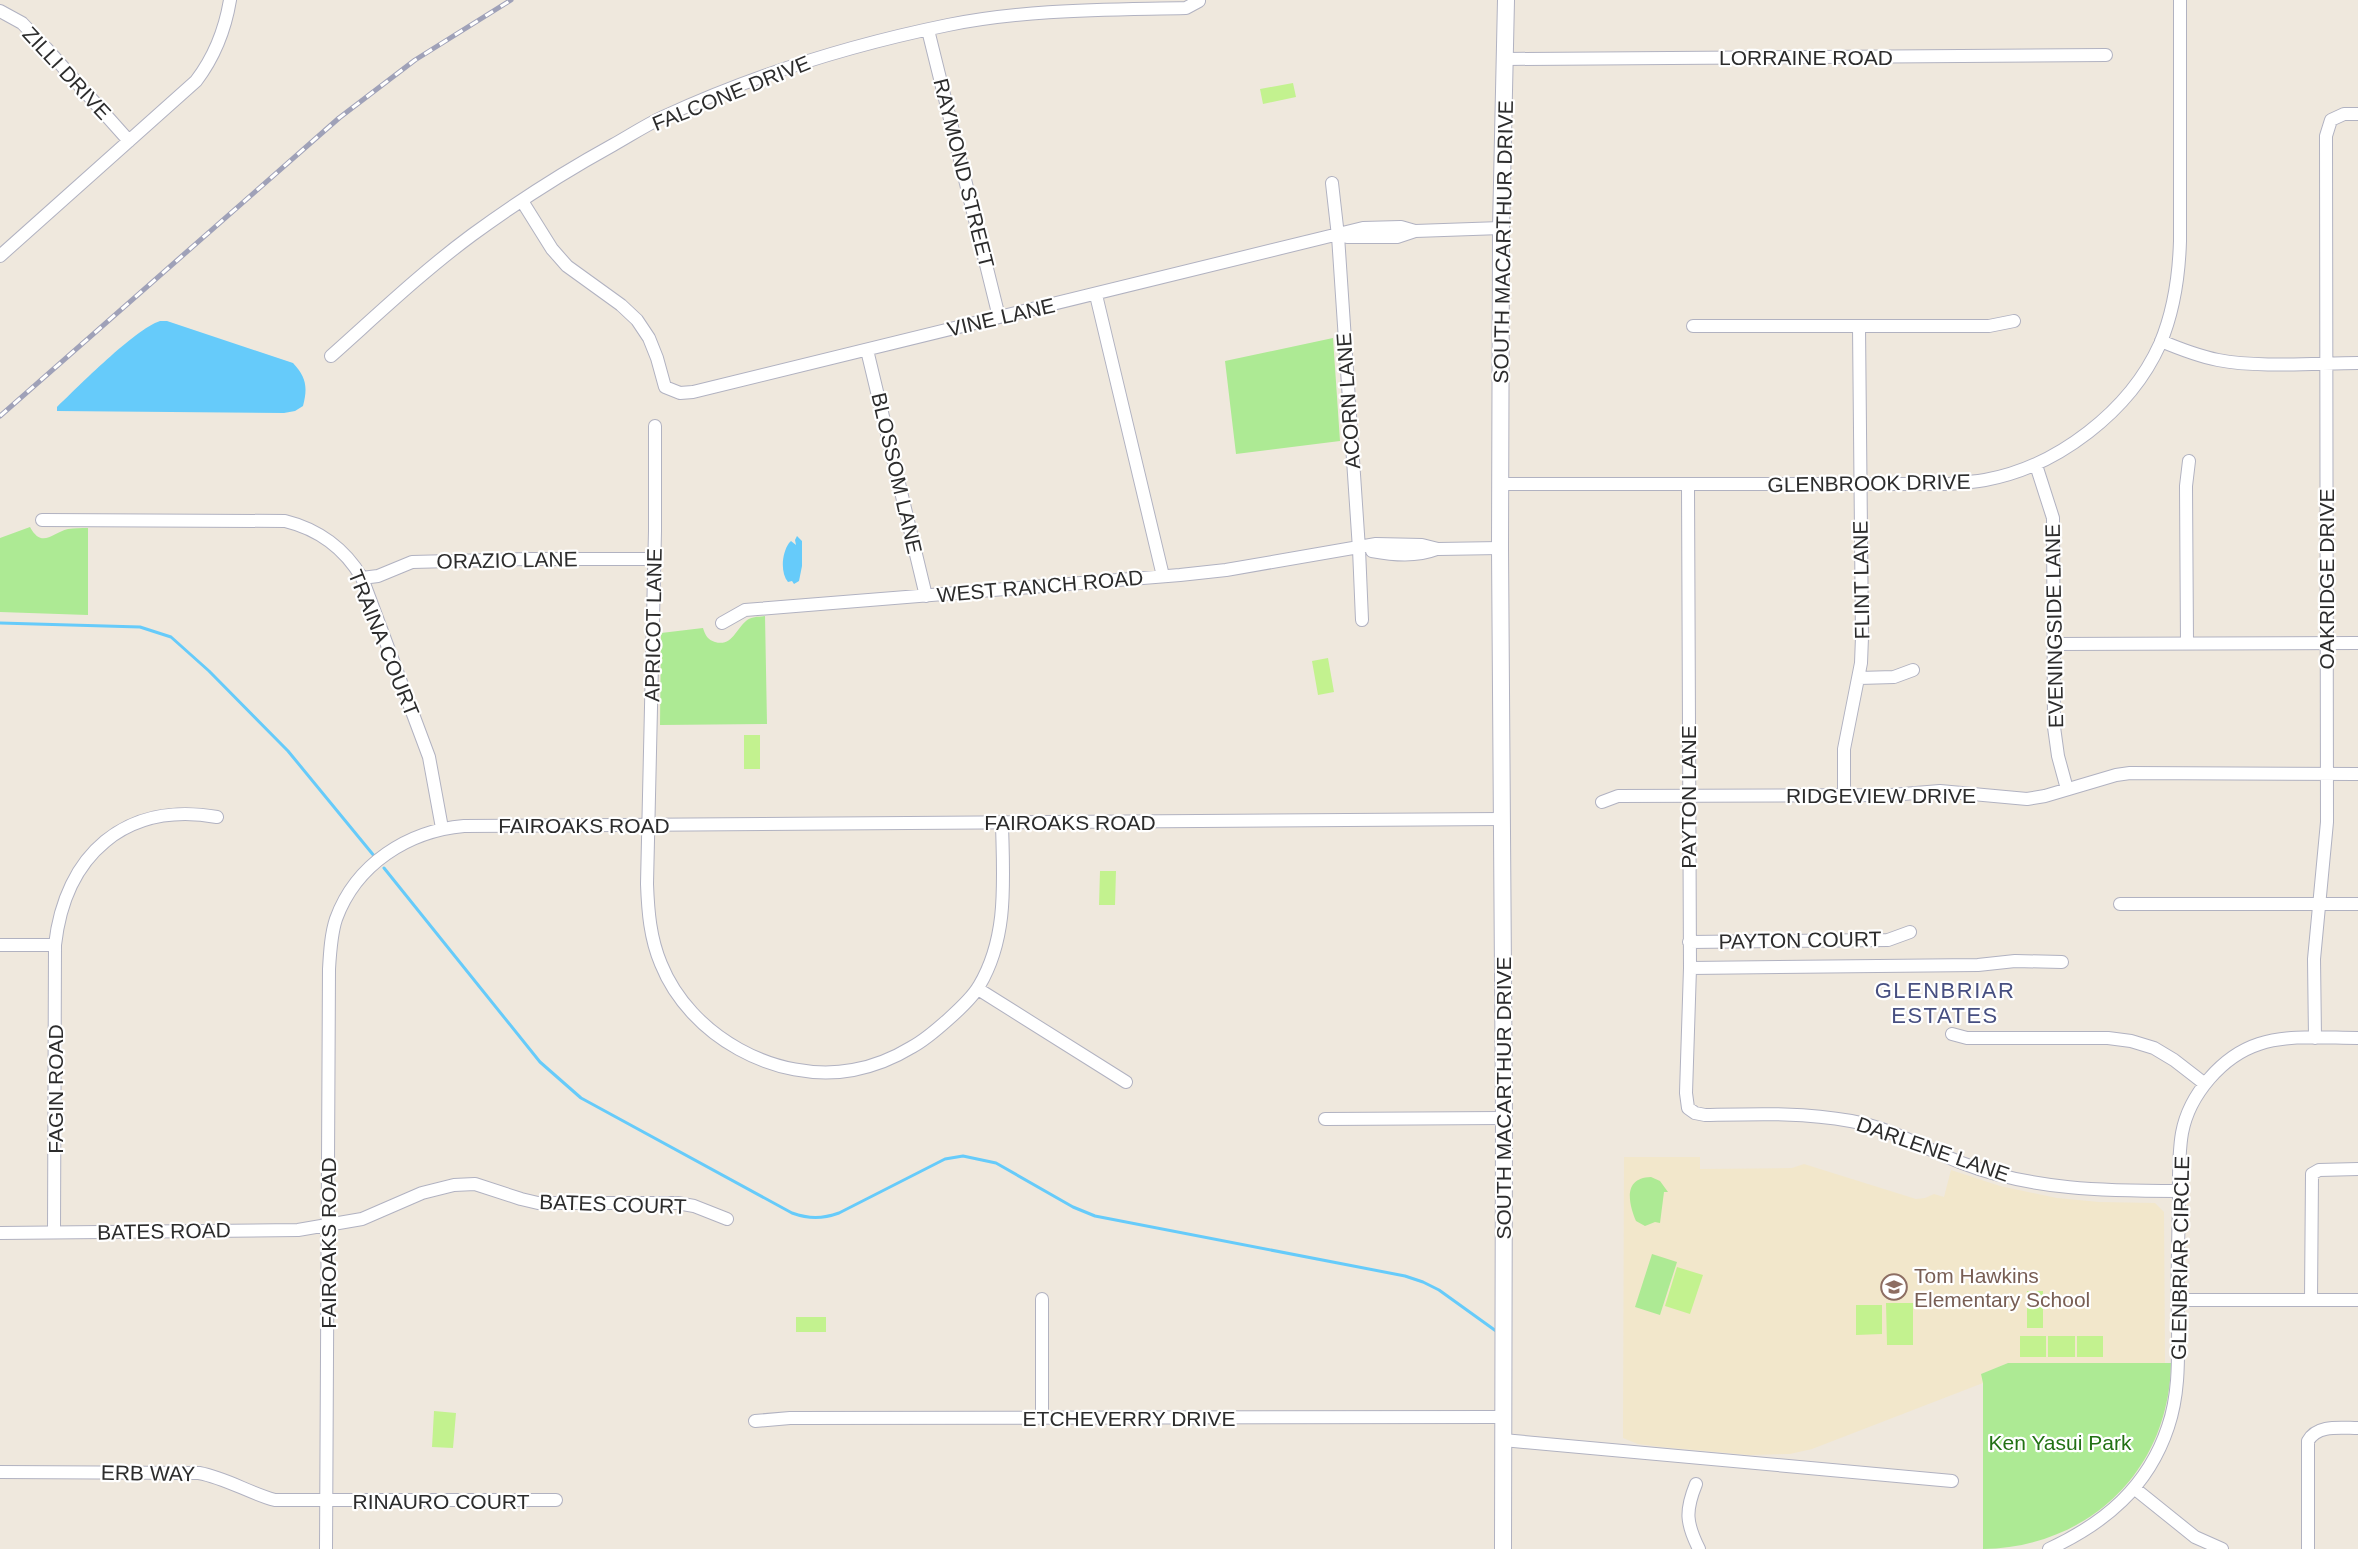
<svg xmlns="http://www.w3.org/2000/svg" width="2358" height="1549" font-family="Arial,sans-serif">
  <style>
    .education { fill: #f2e7cb }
    .green { fill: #adea94 }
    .pitch { fill: #c3f28f }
    .water { fill: #66cbfa }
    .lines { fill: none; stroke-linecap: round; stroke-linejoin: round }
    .stream { stroke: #66cbfa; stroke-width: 3 }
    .street-casing { stroke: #b1b2c1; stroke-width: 14 }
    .secondary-casing { stroke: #b1b2c1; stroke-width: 18 }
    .street { stroke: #fff; stroke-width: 12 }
    .secondary { stroke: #fff; stroke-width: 16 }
    .rail-casing { stroke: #9fa1b8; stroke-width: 5 }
    .rail { stroke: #fff; stroke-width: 3; stroke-dasharray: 9; stroke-linecap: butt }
    .labels { text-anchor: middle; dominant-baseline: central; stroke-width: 4.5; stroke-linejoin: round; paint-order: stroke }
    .street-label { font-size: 21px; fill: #2c2c2c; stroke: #fff }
    .education-label { font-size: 21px; fill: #785e54; stroke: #fff; text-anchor: start }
    .park-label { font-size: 21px; fill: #227114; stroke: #fff }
    .neighbourhood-label { font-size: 22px; letter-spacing: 1.5px; fill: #474f81; stroke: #fff }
  </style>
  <rect width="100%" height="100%" fill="#efe8dd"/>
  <!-- education -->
  <path class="education" d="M1624 1157H1700V1169L1792 1168 1804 1164 1916 1199 1925 1198 1934 1194 1944 1197 1951 1170 2000 1186 2057 1198 2099 1202 2155 1203 2164 1212 2165 1363H2008L1981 1374 1983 1383 1812 1449 1790 1454 1749 1455 1661 1447 1638 1444 1623 1438Z"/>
  <!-- green -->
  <path class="green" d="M1333 338 1340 441 1236 454 1225 361Z
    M30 527C42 549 52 533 68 529 74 528 81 528 88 528V615L0 612V538Z
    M765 616 767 724 660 725 661 633 703 628C705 635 708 640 715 642 732 647 736 629 746 621 751 616 759 617 765 616Z
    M1651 1177 1660 1181 1668 1192H1664L1660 1223 1655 1222 1645 1226 1636 1221C1629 1204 1622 1178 1651 1177Z
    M1652 1254 1677 1262 1660 1315 1635 1307Z
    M2008 1363H2171C2169 1471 2089 1547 1983 1549V1383L1981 1374Z"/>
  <!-- pitch -->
  <path class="pitch" d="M1293 83 1296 97 1263 104 1260 89Z
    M1328 658 1334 692 1318 695 1312 661Z
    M744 735H760V769H744Z
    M1100 871H1116L1115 905H1099Z
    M1677 1267 1703 1275 1690 1314 1665 1306Z
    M2027 1291H2043V1328H2027Z
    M1886 1303H1913V1345H1887Z
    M1856 1305H1882V1334L1856 1335Z
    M796 1317H826V1332H796Z
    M2020 1336H2046V1357H2020Z
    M2048 1336H2075V1357H2048Z
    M2077 1336H2103V1357H2077Z
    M434 1411 456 1413 453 1448 432 1447Z"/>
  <!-- water -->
  <path class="water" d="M160 321H167L293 363C306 377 308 387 303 406L295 411 284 413 57 411V407C78 387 135 329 160 321Z
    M797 536 802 541V566L799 581 794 584 792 581 788 582C780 572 782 553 789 543L791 541 796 545 795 540Z"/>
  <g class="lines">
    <!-- stream -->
    <path class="stream" d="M0 623 140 627 171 637 209 671 288 751 375 857
      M384 868 540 1062 581 1098 792 1213C809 1219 822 1219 839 1213L945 1159 963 1156 996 1163 1073 1207 1095 1216 1405 1276 1423 1282 1439 1290 1496 1331"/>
    <!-- street casing -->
    <g class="street-casing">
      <path id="street" d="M0 11 22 23 46 48 129 141
        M928 30 999 317
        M1506 59 2106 55
        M1332 183 1338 236 1359 549 1362 620
        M522 201 552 249 567 266 621 305 637 320 649 338 657 358 665 387 680 393 693 392 1363 228 1401 227 1415 231
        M1347 237H1397L1415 231 1501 228
        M0 256 196 81C215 56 225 30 230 0
        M1096 295 1163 576
        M1693 326H1989L2014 321
        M2161 341C2180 349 2198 356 2218 360 2258 368 2317 363 2358 363
        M867 350 926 596
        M331 356C377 315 422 272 472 235 517 202 564 172 613 145 629 136 646 125 663 117 754 75 850 45 948 25 1026 9 1108 10 1186 8L1199 1
        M655 426V531L647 884C648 911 650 938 661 964 690 1036 776 1084 853 1070 875 1066 894 1058 912 1047 929 1038 970 1002 979 986 1009 936 1003 878 1002 822
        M2036 465 2053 518 2054 727 2058 756 2067 789
        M1501 484H1948C1960 483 1973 482 1985 480 2057 467 2130 411 2160 344 2174 311 2179 275 2180 241V0
        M1688 485 1690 968 1686 1093 1688 1108 1695 1113 1705 1115C1754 1114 1803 1112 1851 1121 1891 1128 1925 1149 1962 1163 2031 1190 2106 1191 2179 1191
        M42 520 285 521C318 529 345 549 362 578L429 757 442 828
        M1372 551C1394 555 1416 557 1437 549
        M362 578 378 576 412 562 528 559H654
        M722 623 745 610 1180 575 1226 570 1376 544 1422 545 1438 549 1500 548
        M2187 643 2186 486 2189 461
        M2054 644 2358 643
        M1859 678 1894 677 1913 670
        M1844 795V749L1861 663 1862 637 1859 326
        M1602 802 1618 796 1891 795 1940 791 2027 799 2045 796 2116 775 2130 773 2358 774
        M2120 904H2358
        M1689 942 1888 940 1910 932
        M0 945H55
        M1690 968 1978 965 2015 961 2062 962
        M978 989 1126 1082
        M1952 1034 1967 1038H2108L2131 1041 2154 1048 2174 1060 2205 1084
        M2315 1038 2314 959 2327 822 2326 136 2331 120 2344 114H2358
        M1325 1119 1504 1118
        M54 1232 55 945C65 855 125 801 217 817
        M0 1233 298 1230 362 1219 422 1193 454 1185 475 1184 521 1199 538 1203H677L694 1206 727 1219
        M1042 1299V1418
        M2177 1300H2358
        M2311 1300 2312 1174 2319 1170 2358 1169
        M755 1421 790 1418 1503 1417
        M1503 1440 1952 1481
        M0 1472 199 1473C226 1478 249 1493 275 1500H556
        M1696 1484C1685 1511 1686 1523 1699 1549
        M2134 1488 2195 1537 2222 1549
        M326 1549 329 969C330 952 331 934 336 919 356 864 408 831 464 826L1502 819
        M2049 1549C2105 1523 2148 1487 2168 1427 2180 1392 2178 1355 2178 1319 2177 1281 2178 1243 2179 1206 2179 1182 2178 1156 2182 1133 2189 1095 2222 1056 2259 1044 2290 1034 2325 1038 2358 1038
        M2308 1549V1441C2317 1424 2341 1428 2358 1428"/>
    </g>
    <!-- secondary casing -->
    <g class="secondary-casing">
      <path id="secondary" d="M1503 1549 1504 1118 1500 548 1501 228 1506 0"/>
    </g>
    <!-- street -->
    <use href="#street" class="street"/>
    <!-- secondary -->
    <use href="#secondary" class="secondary"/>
    <!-- rail casing -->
    <g class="rail-casing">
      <path id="rail" d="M0 416 339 118 415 60 511 0"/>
    </g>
    <!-- rail -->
    <use href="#rail" class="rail"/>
  </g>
  <!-- icons -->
  <defs>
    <g id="school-ring" transform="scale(1.35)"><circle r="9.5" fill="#fff" stroke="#8d6e63" stroke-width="1.5"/><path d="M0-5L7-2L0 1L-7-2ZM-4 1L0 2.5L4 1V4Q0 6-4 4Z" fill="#8d6e63"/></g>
  </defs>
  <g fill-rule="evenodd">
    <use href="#school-ring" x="1894" y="1287"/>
  </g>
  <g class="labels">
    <!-- street labels -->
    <g class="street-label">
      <text x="1806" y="57">LORRAINE ROAD</text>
      <text transform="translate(67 73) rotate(47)">ZILLI DRIVE</text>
      <text transform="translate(731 93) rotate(-22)">FALCONE DRIVE</text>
      <text transform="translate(964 173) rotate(76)">RAYMOND STREET</text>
      <text transform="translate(1503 242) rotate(-89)">SOUTH MACARTHUR DRIVE</text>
      <text transform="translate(1001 317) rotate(-13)">VINE LANE</text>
      <text transform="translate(1348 401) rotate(-94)">ACORN LANE</text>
      <text transform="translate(897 473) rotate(77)">BLOSSOM LANE</text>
      <text transform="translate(1869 483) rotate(-1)">GLENBROOK DRIVE</text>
      <text transform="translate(507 560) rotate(-1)">ORAZIO LANE</text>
      <text transform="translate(2326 579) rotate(-90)">OAKRIDGE DRIVE</text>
      <text transform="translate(1861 580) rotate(-91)">FLINT LANE</text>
      <text transform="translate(1040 586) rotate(-5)">WEST RANCH ROAD</text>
      <text transform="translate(653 625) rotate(-89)">APRICOT LANE</text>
      <text transform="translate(2054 626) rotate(-91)">EVENINGSIDE LANE</text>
      <text transform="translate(384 643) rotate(68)">TRAINA COURT</text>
      <text x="1881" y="795">RIDGEVIEW DRIVE</text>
      <text transform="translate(1688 797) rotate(-90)">PAYTON LANE</text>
      <text x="1070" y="822">FAIROAKS ROAD</text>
      <text x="584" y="825">FAIROAKS ROAD</text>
      <text transform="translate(1800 940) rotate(-1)">PAYTON COURT</text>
      <text transform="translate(55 1089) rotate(-90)">FAGIN ROAD</text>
      <text transform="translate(1503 1098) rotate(-90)">SOUTH MACARTHUR DRIVE</text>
      <text transform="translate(1933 1149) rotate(19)">DARLENE LANE</text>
      <text transform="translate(613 1204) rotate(2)">BATES COURT</text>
      <text transform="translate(164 1231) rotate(-1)">BATES ROAD</text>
      <text transform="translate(328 1243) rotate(-90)">FAIROAKS ROAD</text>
      <text transform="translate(2180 1258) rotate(-89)">GLENBRIAR CIRCLE</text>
      <text x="1129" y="1418">ETCHEVERRY DRIVE</text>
      <text transform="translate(148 1473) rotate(1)">ERB WAY</text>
      <text x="441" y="1501">RINAURO COURT</text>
    </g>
    <!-- education labels -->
    <g class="education-label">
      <text x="1914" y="1275">Tom Hawkins<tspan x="1914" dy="24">Elementary School</tspan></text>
    </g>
    <!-- park labels -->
    <g class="park-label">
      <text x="2060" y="1442">Ken Yasui Park</text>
    </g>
    <!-- neighbourhood labels -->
    <g class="neighbourhood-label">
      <text x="1945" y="990">GLENBRIAR<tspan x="1945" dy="25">ESTATES</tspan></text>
    </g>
  </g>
</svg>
